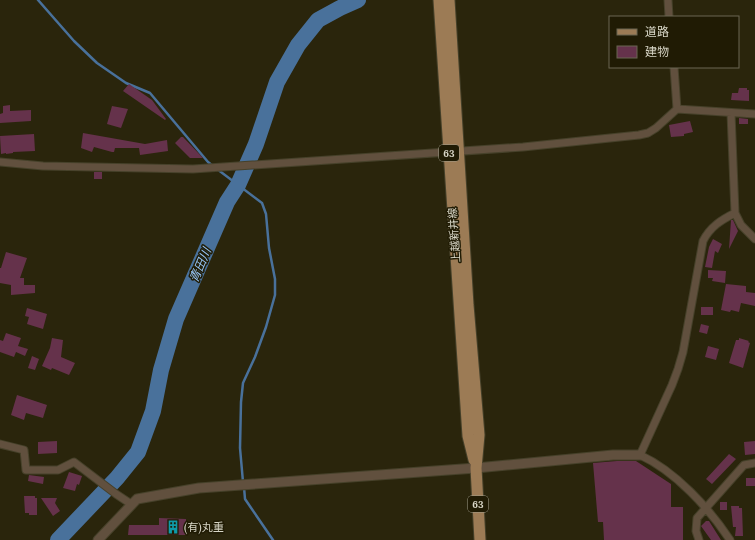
<svg xmlns="http://www.w3.org/2000/svg" width="755" height="540" font-family="Lora,'Noto Sans JP',serif">
  <style>
    .lines { fill: none; stroke-linecap: round; stroke-linejoin: round }
    .stream { stroke: #49719b; stroke-width: 2.5 }
    .river { stroke: #49719b; stroke-width: 16 }
    .building { fill: #65324b }
    .minor-casing { stroke: #46412a; stroke-width: 9 }
    .tertiary-casing { stroke: #46412a; stroke-width: 11 }
    .primary-casing { stroke: #46412a; stroke-width: 13 }
    .minor { stroke: #61503e; stroke-width: 7 }
    .tertiary { stroke: #61503e; stroke-width: 9 }
    .primary { stroke: #9c7b55; stroke-width: 11 }
    .labels { text-anchor: middle; dominant-baseline: central; stroke-width: 3; stroke-linejoin: round; paint-order: stroke }
    .shield { fill: #201b04; stroke: #a19e8c; stroke-width: 1 }
    .shield-label { font-size: 10px; font-weight: bold; fill: #d8d6c7 }
    .street-label { font-size: 11px; fill: #d8d6c7; stroke: #201b04 }
    .poi-label { font-size: 11px; fill: #d8d6c7; stroke: #201b04; text-anchor: start }
    .water-label { font-size: 12px; font-style: italic; fill: #95c4f6; stroke: #201b04 }
  </style>
  <rect width="100%" height="100%" fill="#2a250c"/>
  <g class="lines">
    <!-- stream -->
    <path class="stream" d="M38 0 74 41 97 63 126 83 150 93 208 162 213 166
      M217 169 262 203 266 214 269 248 275 279V295L266 327 255 357 243 383 241 402 240 448 243 482
      M244 487 245 499 273 540"/>
    <!-- river -->
    <path class="river" d="M58 540 117 478 138 452 153 411 161 370 176 319 227 202 238 185 256 144 277 82 298 45 318 20 340 8 358 0"/>
  </g>
  <!-- building -->
  <path class="building" d="M129 84 152 100 166 119 165 120 123 91Z
    M739 88H747V90H749V101L731 100 732 93H738Z
    M10 105V111L31 110V121L0 123V114L3 113V106Z
    M112 106 128 109 121 128 107 124Z
    M739 118 748 119V124H739Z
    M690 121 693 132 684 134V136L671 137 669 125Z
    M83 133 145 144 167 140 168 151 140 155 139 148H115L114 152H112L94 147 92 152 81 148Z
    M34 134 35 151 13 152V153L6 154V153L1 154 0 136Z
    M181 137H183L203 158H190L175 143Z
    M94 172H102V179H94Z
    M731 220H733L738 231 729 249Z
    M713 239 722 244 718 253 715 251 712 268 705 267 709 247Z
    M6 252 27 258 20 278H24V285H35V293L11 295V285L0 283V268H1Z
    M708 270 726 271 725 283 712 281 713 278H708Z
    M726 284 746 286V292L755 293V306L741 303 739 312 731 310 730 312 721 310Z
    M701 307H713V315H701Z
    M27 308 47 314 43 329 27 324 29 317 25 316Z
    M701 324 709 326 707 334 699 332Z
    M6 333 21 338 18 346 28 349 25 356 16 352 14 357 0 352V340L3 341Z
    M52 338 63 340 61 357 75 363 69 375 52 368 51 370 42 366 50 348Z
    M739 338 749 341 748 342 750 343 743 368 729 363 736 340H739Z
    M708 346 719 349 716 360 705 357Z
    M32 356 39 359 35 370 28 368Z
    M17 395 47 405 43 418 26 413 24 420 11 415Z
    M57 441V453L38 454V442Z
    M755 441V454L745 455 744 442Z
    M729 454 736 459 712 484 706 479Z
    M617 461H636L671 484V507H683V540H604L603 522H598L593 463Z
    M69 472 82 476 79 485 77 484 75 491 63 488Z
    M29 475 44 477 43 484 28 481Z
    M746 478H755V486H746Z
    M24 496H35V498H37V515H29V513H25Z
    M41 498H57L55 503 60 511 53 516Z
    M720 502H727V510H720Z
    M731 506H739V508H742L743 536H735L736 527H733Z
    M159 518 186 519V535H128L129 525H159Z
    M706 521H709L721 540H711L701 526Z"/>
  <g class="lines">
    <!-- minor casing -->
    <g class="minor-casing">
      <path id="minor" d="M668 0 669 17
        M674 67 677 109
        M731 113 735 213 741 225 755 239
        M0 162 43 166 193 169 523 147 639 135 648 133 656 128 677 109 755 114
        M0 444 24 450 26 470H58L74 462 116 494 131 504
        M699 540 696 531 697 518 744 465 755 463
        M730 540C709 508 675 471 640 455L672 385 678 369 683 352 703 241C710 227 721 220 735 213"/>
    </g>
    <!-- tertiary casing -->
    <g class="tertiary-casing">
      <path id="tertiary" d="M98 540 137 499 199 488 476 468 613 455H640"/>
    </g>
    <!-- primary casing -->
    <g class="primary-casing">
      <path id="primary" d="M439 0 468 436 474 460
        M449 0 468 305 479 435 476 468 480 540"/>
    </g>
    <!-- minor -->
    <use href="#minor" class="minor"/>
    <!-- tertiary -->
    <use href="#tertiary" class="tertiary"/>
    <!-- primary -->
    <use href="#primary" class="primary"/>
  </g>
  <!-- icons -->
  <defs>
    <g id="building-bare" transform="scale(1.08)"><path d="M-4-6H4V6H1V3H-1V6H-4ZM-2.5-4.3h1.7v1.8h-1.7ZM.8-4.3h1.7v1.8H.8ZM-2.5-1h1.7V.8h-1.7ZM.8-1h1.7V.8H.8Z" fill="#0f9aa8" stroke="#201b04" stroke-width="2.5" paint-order="stroke"/></g>
  </defs>
  <g fill-rule="evenodd">
    <use href="#building-bare" x="173" y="527"/>
  </g>
  <g class="labels">
    <!-- shield labels -->
    <g class="shield">
      <rect x="439" y="145" width="20" height="16" rx="3"/>
      <rect x="468" y="496" width="20" height="16" rx="3"/>
    </g>
    <g class="shield-label">
      <text x="449" y="153">63</text>
      <text x="478" y="504">63</text>
    </g>
    <!-- street labels -->
    <g class="street-label">
      <text transform="translate(454 235) rotate(-94)">上越新井線</text>
    </g>
    <!-- poi labels -->
    <g class="poi-label">
      <text x="184" y="527">(有)丸重</text>
    </g>
    <!-- water labels -->
    <g class="water-label">
      <text transform="translate(200 265) rotate(-67)">青田川</text>
    </g>
  </g>
  <!-- legend -->
  <rect x="609" y="16" width="130" height="52" fill="#201b04" stroke="#6a6652"/>
  <rect x="617" y="29" width="20" height="6" fill="#9c7b55" stroke="#6a6652"/>
  <text x="645" y="36" font-size="12" fill="#d8d6c7">道路</text>
  <rect x="617" y="46" width="20" height="12" fill="#65324b" stroke="#6a6652"/>
  <text x="645" y="56" font-size="12" fill="#d8d6c7">建物</text>
</svg>
